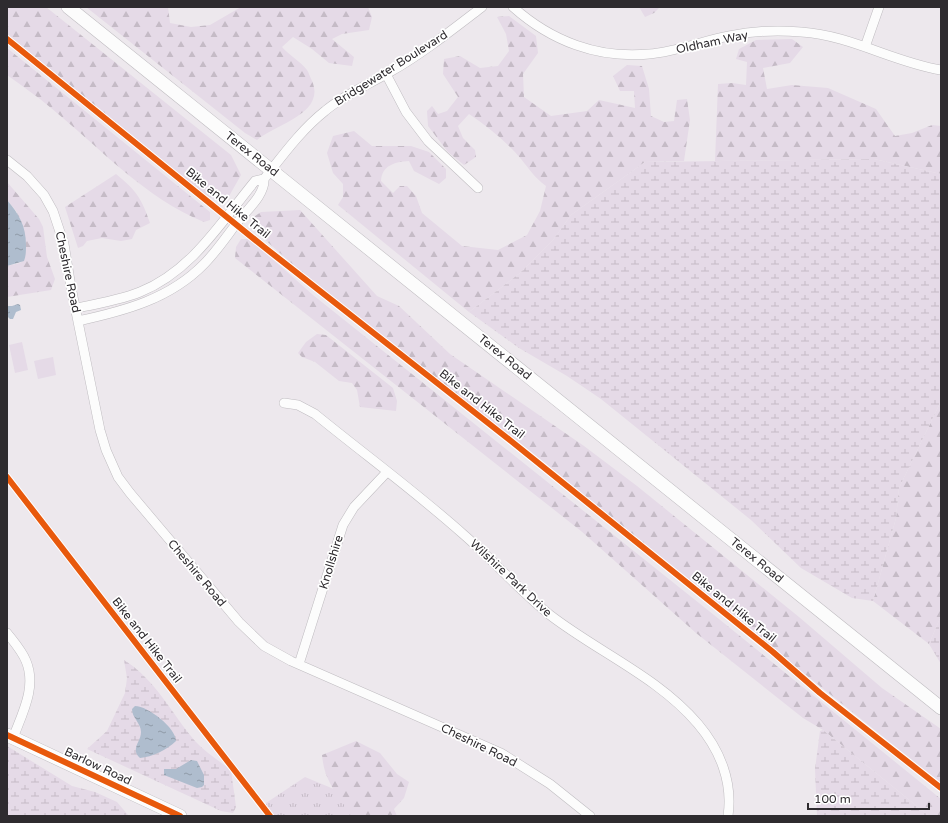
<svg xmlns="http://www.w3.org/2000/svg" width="948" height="823" font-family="'Varela Round',sans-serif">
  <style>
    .grass { fill: url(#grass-tufts) }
    .forest { fill: url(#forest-firs) }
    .wetland { fill: url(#wetland-marsh) }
    .garden { fill: #e5dae7 }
    .water { fill: url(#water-ripples) }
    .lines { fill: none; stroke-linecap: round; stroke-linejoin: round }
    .street-casing { stroke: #bfbcc0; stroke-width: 10 }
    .secondary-casing { stroke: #bfbcc0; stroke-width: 14 }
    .street { stroke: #fcfcfc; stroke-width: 9 }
    .secondary { stroke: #fcfcfc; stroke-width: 13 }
    .cycleway-casing { stroke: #fff; stroke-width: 8 }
    .cycleway { stroke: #e8590c; stroke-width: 6 }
    .labels { text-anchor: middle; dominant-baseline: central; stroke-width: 3.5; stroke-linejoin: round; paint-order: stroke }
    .street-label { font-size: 12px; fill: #2e2b2f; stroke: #fff }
  </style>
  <defs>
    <pattern id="grass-tufts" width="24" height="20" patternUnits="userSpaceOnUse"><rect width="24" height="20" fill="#e5dae7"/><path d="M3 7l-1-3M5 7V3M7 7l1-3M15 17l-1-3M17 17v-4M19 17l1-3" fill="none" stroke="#c5bbc6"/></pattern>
    <pattern id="forest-firs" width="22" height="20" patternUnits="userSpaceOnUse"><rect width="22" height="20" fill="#e5dae7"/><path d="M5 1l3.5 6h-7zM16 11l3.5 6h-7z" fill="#c5bbc6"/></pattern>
    <pattern id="wetland-marsh" width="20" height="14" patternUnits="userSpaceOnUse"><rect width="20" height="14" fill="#e5dae7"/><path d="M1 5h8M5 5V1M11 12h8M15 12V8" fill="none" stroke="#c5bbc6"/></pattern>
    <pattern id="water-ripples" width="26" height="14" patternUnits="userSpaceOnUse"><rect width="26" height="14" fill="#afbdce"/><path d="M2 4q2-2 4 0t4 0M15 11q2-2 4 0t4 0" fill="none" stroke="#8f9aa8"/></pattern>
  </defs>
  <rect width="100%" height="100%" fill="#ede8ed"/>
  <!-- grass -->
  <path class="grass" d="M305 777 341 792 357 816H272L265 806 266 803Z"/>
  <!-- forest -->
  <path class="forest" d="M7 7H46L231 155 241 175 228 198 219 201 207 196 7 34Z
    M86 7H168L170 23 191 27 210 25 241 7H368L372 17 369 30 342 34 332 39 354 57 352 66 329 63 312 49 293 37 282 47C289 55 300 61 307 70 309 73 310 77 312 81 326 113 277 124 257 140L245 133Z
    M639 7H660L654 13 645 17Z
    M509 16 536 36 538 53 523 74 524 97 551 116 587 111 599 100 635 108 634 91H620L613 76 627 65 642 66 649 89 651 116 664 122 674 121 677 100 687 99 690 120 684 161 645 162 571 215 553 240 520 273 469 312 338 205 343 197V184L333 173 327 153 333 136 354 131 372 146H411L429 152 446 169V178L439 184 414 171 409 161C395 162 382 165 381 181L393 193 400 186H407L416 196 422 213 462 246 498 250 527 235 540 211 546 186C534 177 530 170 521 159 506 141 487 126 469 114L458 126 463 138 475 150 476 157 464 165 448 152 428 126 427 111 432 106 438 114 447 111 458 97 443 74 444 59 460 56 480 68 498 66 509 51 506 34 497 17Z
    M792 39 803 47 790 63 763 68 767 89 792 85 828 88 876 109 895 136 912 133 932 125 941 126V174L874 159 715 161 718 84 732 83 746 85 747 62 736 59 739 49 756 40Z
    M7 48 210 212V220L204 222C146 199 99 147 51 108 37 96 22 86 7 75Z
    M116 174C136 190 142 199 150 223L136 230 132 239 121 241 102 238 87 241 83 246 78 248 65 207Z
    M7 182 39 219 43 227 47 257 55 279 51 290 7 297V266L20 263 25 257 17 212 7 200Z
    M300 210 377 296 399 306 450 354 584 446 637 486 799 617 882 688 941 729V783L626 531 546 464 307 277 254 230 252 218 261 212Z
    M241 239H250L313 295 714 615 941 799V816H929L823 730 803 718 696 633 581 531 235 258 236 247Z
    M317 334 326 335 393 388 397 401 396 411 360 407 357 390 352 383 339 381 315 362 302 357 298 353 306 342Z
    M941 401V616L929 644 873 601 896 518 899 488Z
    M356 741 380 753 397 774 409 782 404 798 394 809 397 816H351C345 803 335 795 330 783 325 774 323 765 322 755Z"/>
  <!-- wetland -->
  <path class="wetland" d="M874 159 941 174V401L899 488 896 518 873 601 852 598 801 568 751 520 601 399 567 376 519 348 469 312 520 273 553 240 571 215 645 162Z
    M941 616V664L929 644Z
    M124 660C155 679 172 714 195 741 205 752 219 761 231 770L236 807 233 813 221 811 87 749 107 731 125 693 127 678Z
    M823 730 929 816H817L815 769 820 731Z
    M7 746 72 786 95 792 117 802 128 815 139 816H7Z"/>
  <!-- garden -->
  <path class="garden" d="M22 342 28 370 15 373 9 345Z
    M53 357 56 375 38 379 34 361Z"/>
  <!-- water -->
  <path class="water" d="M7 200C19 214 26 226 26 245 26 251 26 256 24 261L7 266Z
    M18 304 20 305 21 310 16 312 13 319H10L7 316V306H12Z
    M135 706C148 706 176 728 176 741 167 750 152 757 140 758 130 749 141 742 141 732 141 723 132 718 132 709Z
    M191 760 197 761 204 775V785L202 787 197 788 164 775V769H176Z"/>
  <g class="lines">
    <!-- street casing -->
    <g class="street-casing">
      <path id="street" d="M513 7C551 41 598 59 649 54 676 52 702 41 729 36 752 31 777 30 801 32 850 35 893 62 941 70
        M865 47 879 7
        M386 74 406 112 428 141 478 188
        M7 160 27 176 44 195 53 211 64 244 71 287 100 430 106 450 118 477 130 493 239 622 264 646 291 661 501 753 550 784 590 816
        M76 308C97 304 120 300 140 292 192 271 221 222 255 181L264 179C283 155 301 130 325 111 345 94 368 85 390 72 423 53 452 30 482 7
        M78 321C124 311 170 299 204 264 217 251 228 234 240 219 249 208 265 194 264 179
        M284 403 298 405 315 414C364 454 416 492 463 534 493 560 519 590 550 615 598 652 658 677 698 724 720 750 733 782 728 816
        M7 633C14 642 22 651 26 661 37 687 22 714 13 738
        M299 664 343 525 354 507 387 472"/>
    </g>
    <!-- secondary casing -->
    <g class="secondary-casing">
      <path id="secondary" d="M68 7 941 708
        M7 735 180 816"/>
    </g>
    <!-- street -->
    <use href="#street" class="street"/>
    <!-- secondary -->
    <use href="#secondary" class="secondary"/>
    <!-- cycleway casing -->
    <g class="cycleway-casing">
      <path id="cycleway" d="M7 39 264 247 511 441 773 652 820 693 941 788
        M7 477 270 816
        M7 735 180 816"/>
    </g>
    <!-- cycleway -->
    <use href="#cycleway" class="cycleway"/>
  </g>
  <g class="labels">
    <!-- street labels -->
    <g class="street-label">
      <text transform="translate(712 42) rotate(-12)">Oldham Way</text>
      <text transform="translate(391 68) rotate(-32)">Bridgewater Boulevard</text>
      <text transform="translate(252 154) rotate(38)">Terex Road</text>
      <text transform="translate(228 203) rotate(39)">Bike and Hike Trail</text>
      <text transform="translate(68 272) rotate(78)">Cheshire Road</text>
      <text transform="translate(505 357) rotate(39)">Terex Road</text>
      <text transform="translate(482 404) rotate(38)">Bike and Hike Trail</text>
      <text transform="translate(757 560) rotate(39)">Terex Road</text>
      <text transform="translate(331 562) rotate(-73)">Knollshire</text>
      <text transform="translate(197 573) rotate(50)">Cheshire Road</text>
      <text transform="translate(511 578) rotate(43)">Wilshire Park Drive</text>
      <text transform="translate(734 607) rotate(39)">Bike and Hike Trail</text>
      <text transform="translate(147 640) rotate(52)">Bike and Hike Trail</text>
      <text transform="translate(479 745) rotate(26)">Cheshire Road</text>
      <text transform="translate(98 766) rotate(25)">Barlow Road</text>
    </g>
  </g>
  <!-- border -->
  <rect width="948" height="823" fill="none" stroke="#2e2b2f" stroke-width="16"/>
  <!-- scale -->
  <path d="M808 803v6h121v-6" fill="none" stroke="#2e2b2f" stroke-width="2"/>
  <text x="814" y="803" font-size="12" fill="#2e2b2f" stroke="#ffffff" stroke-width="3" paint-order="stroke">100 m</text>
</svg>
